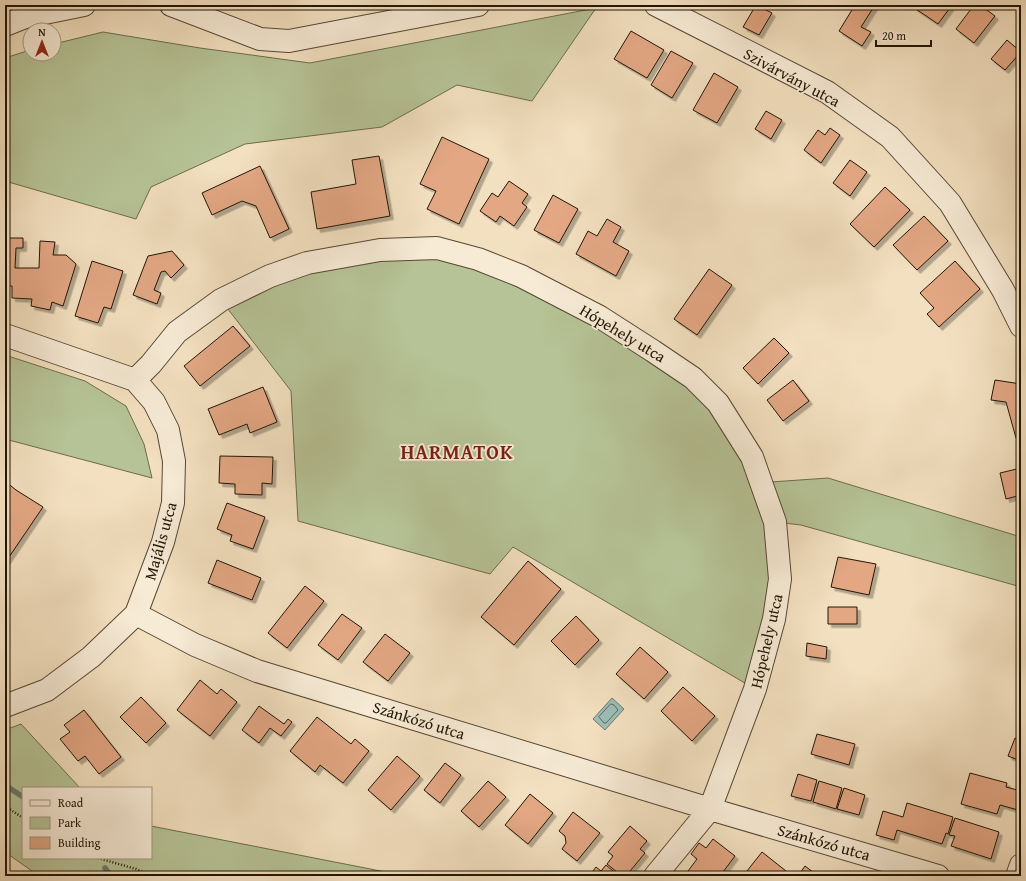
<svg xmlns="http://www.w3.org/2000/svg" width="1026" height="881" font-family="'Gentium Book Plus',serif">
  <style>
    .green { fill: #b6c396; stroke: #6c6c4d }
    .water { fill: #9cbdb6; stroke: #6b7a6f }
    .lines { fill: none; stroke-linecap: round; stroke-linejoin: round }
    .shore { stroke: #5e695d; stroke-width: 1 }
    .stream { stroke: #6b7a6f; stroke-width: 5.5 }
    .building { fill: #e3a784; stroke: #211504; filter: url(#shadow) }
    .minor-casing { stroke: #564833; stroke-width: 24 }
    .path { stroke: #211504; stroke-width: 2.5; stroke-dasharray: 1 2; stroke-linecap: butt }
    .minor { stroke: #f7ebd6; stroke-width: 22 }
    .labels { text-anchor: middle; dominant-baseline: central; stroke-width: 3.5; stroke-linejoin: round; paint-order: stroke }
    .street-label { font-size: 16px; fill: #211504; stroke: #f7ebd6 }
    .district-label { font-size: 20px; font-weight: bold; letter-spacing: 1px; fill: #7a1f14; stroke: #f7ebd6 }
  </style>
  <defs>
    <filter id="shadow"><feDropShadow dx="3.5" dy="3.5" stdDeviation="0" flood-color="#0004"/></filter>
  </defs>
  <rect width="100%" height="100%" fill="#f3e0c0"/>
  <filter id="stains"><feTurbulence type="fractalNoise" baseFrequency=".005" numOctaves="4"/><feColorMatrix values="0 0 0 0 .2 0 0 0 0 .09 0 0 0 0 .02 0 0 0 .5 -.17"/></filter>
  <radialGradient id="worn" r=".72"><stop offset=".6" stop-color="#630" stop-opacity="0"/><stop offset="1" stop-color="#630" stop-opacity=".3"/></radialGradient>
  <!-- green -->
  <path class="green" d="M596 8 532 101 457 85 382 127 245 144 151 187 136 219 5 181V58L30 50V54H54V44L103 32 200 48 310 63Z
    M471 257 693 378 757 483 828 478 1021 537V587L801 525 775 522 774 619 755 689 513 547 490 574 298 521 291 391 221 300 329 259Z
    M5 355 85 381 126 406 144 444 152 478 5 439Z
    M21 724 80 788H23V858H151V826L406 876H39L5 852V730Z"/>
  <!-- water -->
  <path class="water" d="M612 698 624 709 605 730 593 719Z"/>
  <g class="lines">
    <!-- shore -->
    <path class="shore" d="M611 704 614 705 618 710 606 723H604L599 717Z"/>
    <!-- stream -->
    <path class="stream" d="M5 785 23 797
      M105 868 111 876"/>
  </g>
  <!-- building -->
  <path class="building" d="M756 5 772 13 759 35 743 27Z
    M855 5H875L861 27 871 32 862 46 839 31Z
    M914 5H952L938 24 913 7Z
    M974 5H980L995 16 974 43 956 29Z
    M631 31 664 50 647 78 614 59Z
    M1007 40 1021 52 1005 70 991 59Z
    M671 51 693 63 672 98 651 85Z
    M714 73 738 87 717 123 693 110Z
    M766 111 782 120 771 139 755 129Z
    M830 128 840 135 821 163 804 150 818 130 825 135Z
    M442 137 489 159 459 224 427 209 436 191 420 184Z
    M379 156 390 216 317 229 311 192 356 184 352 160Z
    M850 160 867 172 850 196 833 183Z
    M260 166 289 229 270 238 256 206 242 201 212 215 202 193Z
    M509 181 528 194 522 203 527 207 514 226 500 216 496 222 480 211 492 193 498 197Z
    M885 187 910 210 874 247 850 224Z
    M553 195 578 209 559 243 534 230Z
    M924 216 948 241 917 270 893 245Z
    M607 219 621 227 613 242 629 251 616 276 576 254 588 231 597 236Z
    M9 238H23V248H16L15 268H39L40 241 55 242 53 255H66L76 264 63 306 52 302 50 310 31 306 32 299 12 298V286H9Z
    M172 251 184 265 171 278 165 271 161 272 154 290 161 293 157 304 133 295 148 256Z
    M92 261 123 271 111 309 104 307 98 323 75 316Z
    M955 261 980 289 939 327 927 314 934 308 920 293Z
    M709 269 732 285 697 335 674 319Z
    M233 326 250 346 200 386 184 366Z
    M774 338 789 353 758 384 743 368Z
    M793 380 809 401 783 421 767 400Z
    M995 380 1021 384V437L1016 438 1006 402 991 400Z
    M263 387 277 422 250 433 247 424 219 435 208 409Z
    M220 456 273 457 272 484 262 483V495L235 494V484L219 483Z
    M1021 468V495L1006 499 1000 473Z
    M5 481 16 490 43 507 5 563Z
    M227 503 265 517 253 549 230 541 232 535 217 529Z
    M838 557 876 564 869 595 831 587Z
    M217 560 261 578 252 600 208 583Z
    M528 561 561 589 514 645 481 617Z
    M305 586 324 601 287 648 268 633Z
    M828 607H857V624H828Z
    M342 614 362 628 338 660 318 645Z
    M576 616 599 640 575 665 551 641Z
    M385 634 410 653 388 681 363 662Z
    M807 643 827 647 826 659 806 656Z
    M1021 643V666L1017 665Z
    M640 647 668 672 644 699 616 674Z
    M200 680 217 694 221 689 237 702 210 736 177 710Z
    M683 687 715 716 692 741 661 711Z
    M141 697 166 723 146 743 120 717Z
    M259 706 284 724 288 719 292 722 281 736 270 728 259 743 242 730Z
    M84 710 121 757 99 774 85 756 78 761 60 739 70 732 64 725Z
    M317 717 351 744 355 739 369 751 343 783 320 765 315 772 290 751Z
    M817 734 855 744 849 765 811 754Z
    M1015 738 1021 741V761L1008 756Z
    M397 756 420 776 391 810 368 790Z
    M445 763 461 775 440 803 424 790Z
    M970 773 1007 783 1006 787 1021 791V800L1018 810 1000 805 997 814 961 804Z
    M798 774 817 780 811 801 791 796Z
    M488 781 506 797 479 827 461 811Z
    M819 781 842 788 836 809 813 802Z
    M844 788 865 795 859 815 837 809Z
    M530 794 553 813 528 844 505 825Z
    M907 803 953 817 948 834 946 833 942 844 897 830 894 840 876 835 883 811 903 817Z
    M573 812 600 833 577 861 562 849 566 843 565 836 559 831Z
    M955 818 999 832 991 859 951 846 955 836 949 835Z
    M630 826 647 841 640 849 645 853 626 876H622L607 864 613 856 608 852Z
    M713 839 735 856 720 876H695L688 871 697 859 691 854 699 843 706 848Z
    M762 852 786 871 782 876H743Z
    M606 865 619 876H589L596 867 601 871Z
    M805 866 818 876H798Z"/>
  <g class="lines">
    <!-- minor casing -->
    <g class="minor-casing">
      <path id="minor" d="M171 5 260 39 289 41 478 5
        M656 5 827 92 890 137 950 203 1003 290 1021 326
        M5 25 25 17 84 5
        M5 335 135 380 154 402 168 430 174 461 173 503 163 542 136 614 91 657 47 690 5 706
        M135 380 151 364 177 332 221 300 270 276 307 263 352 255 380 250 437 248 478 259 521 276 600 317 653 351 693 378 718 403 752 457 775 522 780 579 774 619 755 689 710 809 655 876
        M136 614 195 645 257 671 710 809 938 876
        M1017 876 1021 865"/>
    </g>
    <!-- path -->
    <path class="path" d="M5 806 23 818
      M98 858 136 869 151 876"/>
    <!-- minor -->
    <use href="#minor" class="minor"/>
  </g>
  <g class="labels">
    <!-- street labels -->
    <g class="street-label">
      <text transform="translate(792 77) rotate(28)">Szivárvány utca</text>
      <text transform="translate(623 333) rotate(31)">Hópehely utca</text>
      <text transform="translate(160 541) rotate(-74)">Majális utca</text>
      <text transform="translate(766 641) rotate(-77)">Hópehely utca</text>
      <text transform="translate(419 720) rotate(17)">Szánkózó utca</text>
      <text transform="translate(824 842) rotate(16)">Szánkózó utca</text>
    </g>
    <!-- district labels -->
    <g class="district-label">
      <text x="457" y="451">HARMATOK</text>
    </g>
  </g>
  <!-- margin -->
  <rect width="1026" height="881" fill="none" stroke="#f3e0c0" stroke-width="20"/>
  <rect x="6" y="6" width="1014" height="869" fill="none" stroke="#211504" stroke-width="2"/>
  <rect x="10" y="10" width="1006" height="861" fill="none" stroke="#211504"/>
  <!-- legend -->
  <rect x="22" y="787" width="130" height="72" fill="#f7ebd6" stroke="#a19582"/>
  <rect x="30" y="800" width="20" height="6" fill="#f7ebd6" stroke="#a19582"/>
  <text x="58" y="807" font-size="12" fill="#211504">Road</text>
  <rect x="30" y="817" width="20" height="12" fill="#b6c396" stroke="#a19582"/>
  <text x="58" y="827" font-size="12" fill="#211504">Park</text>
  <rect x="30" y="837" width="20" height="12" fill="#e3a784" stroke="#a19582"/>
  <text x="58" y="847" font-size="12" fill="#211504">Building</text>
  <!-- north arrow -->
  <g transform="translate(42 42)"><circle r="19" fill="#f7ebd6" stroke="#a19582"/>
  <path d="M0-3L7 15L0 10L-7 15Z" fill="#8f2418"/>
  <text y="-6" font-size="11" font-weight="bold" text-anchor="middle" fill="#211504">N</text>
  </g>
  <!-- scale -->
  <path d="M876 40v6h55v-6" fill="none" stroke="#211504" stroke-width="2"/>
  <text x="882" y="40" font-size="12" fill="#211504" stroke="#f7ebd6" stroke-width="3" paint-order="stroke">20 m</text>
  <rect width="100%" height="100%" filter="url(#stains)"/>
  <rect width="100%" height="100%" fill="url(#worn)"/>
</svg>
